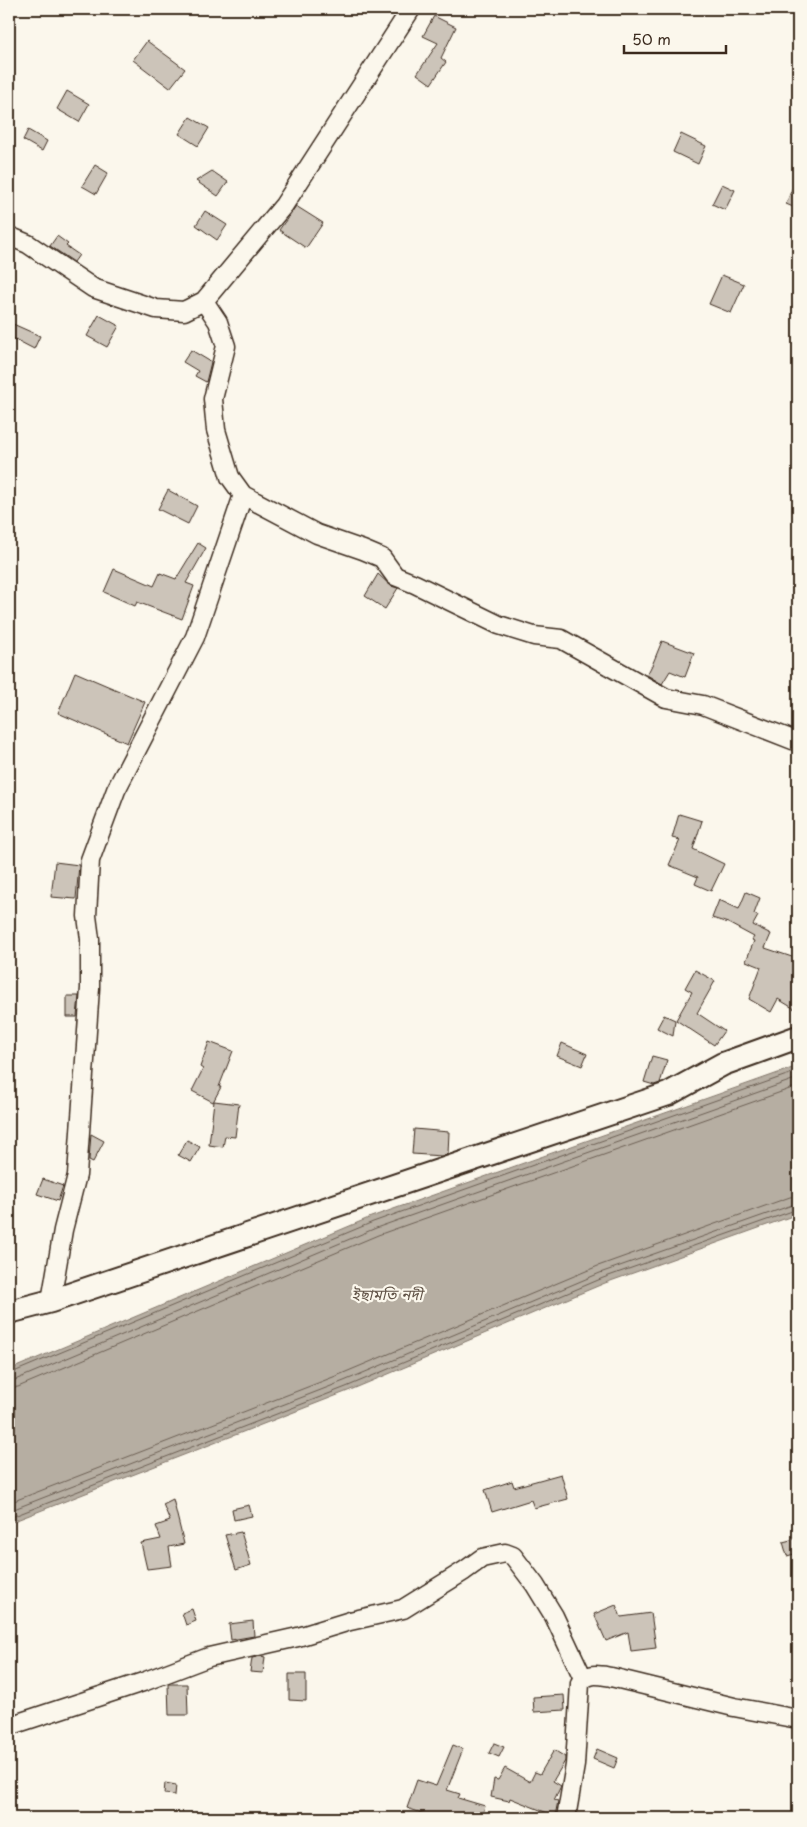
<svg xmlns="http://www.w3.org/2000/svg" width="807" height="1827" font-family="'Playpen Sans','Noto Sans Bengali',sans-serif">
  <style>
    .water { fill: #b6aea2; stroke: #85796d }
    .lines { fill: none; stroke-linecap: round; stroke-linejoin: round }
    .shore { stroke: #6c5f53; stroke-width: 1 }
    .building { fill: #ccc4b9; stroke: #3b2a1e }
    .minor-casing { stroke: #3b2a1e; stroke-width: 21 }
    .major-casing { stroke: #3b2a1e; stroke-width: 26 }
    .minor { stroke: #fbf7ec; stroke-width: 18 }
    .major { stroke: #fbf7ec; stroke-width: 22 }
    .labels { text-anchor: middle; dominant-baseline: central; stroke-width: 4.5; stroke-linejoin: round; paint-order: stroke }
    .water-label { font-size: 15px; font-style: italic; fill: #605246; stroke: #fbf7ec }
  </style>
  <rect width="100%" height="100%" fill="#fbf7ec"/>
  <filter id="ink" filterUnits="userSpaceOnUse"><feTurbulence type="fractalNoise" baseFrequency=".02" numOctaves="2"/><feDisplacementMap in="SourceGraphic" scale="10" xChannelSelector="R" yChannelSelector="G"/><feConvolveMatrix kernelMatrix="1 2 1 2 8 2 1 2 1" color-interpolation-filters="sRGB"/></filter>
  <g filter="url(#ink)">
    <!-- water -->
    <path class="water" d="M798 1066V1214L605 1283 348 1391 9 1523V1370L371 1217Z"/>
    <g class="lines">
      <!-- shore -->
      <path class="shore" d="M9 1374 373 1222 798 1071
        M9 1381 15 1380 376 1228 798 1078
        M9 1388 18 1387 378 1235 798 1086
        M9 1503 341 1374 598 1266 790 1197 798 1196
        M9 1511 344 1381 600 1273 798 1203
        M9 1518 346 1387 603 1278 798 1209"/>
    </g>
    <!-- building -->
    <path class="building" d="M434 16 456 27 441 58 446 62 431 84 417 74 438 43 423 36Z
      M147 41 185 69 170 88 133 60Z
      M67 91 89 104 79 122 57 109Z
      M190 117 209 128 198 146 179 134Z
      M28 130 47 141 42 151 23 140Z
      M681 134 706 146 698 164 673 152Z
      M95 165 108 173 96 194 82 186Z
      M212 171 228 182 218 196 196 181Z
      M798 174V209L786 204Z
      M722 184 735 190 725 210 712 204Z
      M296 206 323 223 306 248 279 230Z
      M205 211 227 225 217 240 196 225Z
      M57 236 68 244 66 246 79 255 74 262 50 246Z
      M722 275 744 284 731 313 709 304Z
      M99 315 119 326 107 347 87 336Z
      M13 324 40 336 34 349 9 336Z
      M191 350 211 362 206 382 195 376 198 371 183 362Z
      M168 490 197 506 188 524 158 509Z
      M198 543 206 548 186 583 194 586 182 619 137 602 135 606 104 592 114 569 154 586 160 573 176 579Z
      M378 574 391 586 398 588 385 609 365 596Z
      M662 641 694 653 685 677 670 671 662 684 647 675 653 663Z
      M75 672 145 702 127 743 58 713Z
      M679 814 702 821 693 849 724 864 711 891 695 884 698 877 669 865 680 840 672 838Z
      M55 862 79 865 76 899 51 897Z
      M746 892 760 898 754 914 758 916 753 925 771 934 765 948 798 959V1011L778 999 771 1012 749 999 761 967 746 961 754 941 752 940 754 937 728 923 712 918 719 900 739 909Z
      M695 970 715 981 697 1013 724 1031 714 1045 676 1020 692 992 685 988Z
      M67 996H79L77 1017H67Z
      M664 1015 675 1020 673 1036 657 1028Z
      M209 1042 233 1051 219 1087H221L213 1102 192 1091 203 1069 200 1067Z
      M562 1043 587 1054 582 1066 557 1056Z
      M652 1056 667 1060 660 1083 654 1085 644 1082Z
      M214 1101 239 1104 235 1137 225 1136 223 1147 209 1145Z
      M414 1129 449 1132 448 1154 442 1156 412 1154Z
      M91 1134 104 1141 93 1162 89 1160Z
      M187 1140 200 1147 191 1162 178 1155Z
      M43 1179 63 1186 58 1201 37 1194Z
      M561 1474 568 1499 534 1508 531 1500 492 1512 485 1490 512 1481 514 1487Z
      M173 1499 184 1544 169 1547 172 1566 147 1569 141 1543 161 1539 156 1526 170 1521 163 1504Z
      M249 1505 252 1516 234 1520 232 1509Z
      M241 1532 251 1565 236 1570 225 1535Z
      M798 1538V1553L787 1556 783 1542Z
      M616 1605 621 1617 651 1613 656 1648 631 1651 628 1632 606 1641 594 1614Z
      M192 1609 196 1621 186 1625 182 1613Z
      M253 1621 254 1636 231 1640 229 1624Z
      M261 1656 265 1657 263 1673 250 1672 252 1658Z
      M289 1674H306V1701L289 1700Z
      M168 1684H187L188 1715H169Z
      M564 1695 565 1710 534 1712 533 1697Z
      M494 1743 504 1747 499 1757 489 1753Z
      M453 1745 463 1749 447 1790 460 1794 458 1798 485 1806 482 1818H436L407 1808 417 1780 436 1786Z
      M597 1749 618 1758 614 1768 593 1759Z
      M554 1750 565 1757V1761L553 1781 561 1786 554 1800 558 1801 555 1816 510 1798 509 1801 491 1797 494 1779 498 1780 505 1768 530 1782 535 1772 540 1774Z
      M165 1783 176 1785 175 1795 164 1794Z"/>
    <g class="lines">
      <!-- minor casing -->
      <g class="minor-casing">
        <path id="minor" d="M9 236 28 244 93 288 156 309 184 311 204 301 284 205 411 9
          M204 301 218 322 226 346 213 399 216 430 230 477 243 495 317 534 363 550 382 558 395 576 415 584 499 625 534 636 561 639 666 698 703 705 798 742
          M51 1301 63 1230 77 1175 90 988V939L87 916 90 860 116 790 195 637 243 495
          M9 1726 143 1682 209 1657 298 1637 350 1621 403 1609 464 1571 482 1558 505 1553 513 1556 535 1585 554 1616 583 1678
          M566 1818 575 1765 580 1683C588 1672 599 1675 611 1677L734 1707 798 1719"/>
      </g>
      <!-- major casing -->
      <g class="major-casing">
        <path id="major" d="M9 1312 51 1301 668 1094 723 1064 798 1037"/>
      </g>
      <!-- minor -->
      <use href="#minor" class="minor"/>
      <!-- major -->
      <use href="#major" class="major"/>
    </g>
  </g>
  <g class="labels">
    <!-- water labels -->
    <g class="water-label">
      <text x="387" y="1293">ইছামতি নদী</text>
    </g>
  </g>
  <!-- margin -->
  <rect width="807" height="1827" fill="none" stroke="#fbf7ec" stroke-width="30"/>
  <rect x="15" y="15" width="777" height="1797" fill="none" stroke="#3b2a1e" stroke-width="2" filter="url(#ink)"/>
  <!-- scale -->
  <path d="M624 45v8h102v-8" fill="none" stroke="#3b2a1e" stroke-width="2.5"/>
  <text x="632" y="45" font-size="15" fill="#3b2a1e" stroke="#fbf7ec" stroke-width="4" paint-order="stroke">50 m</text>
</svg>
